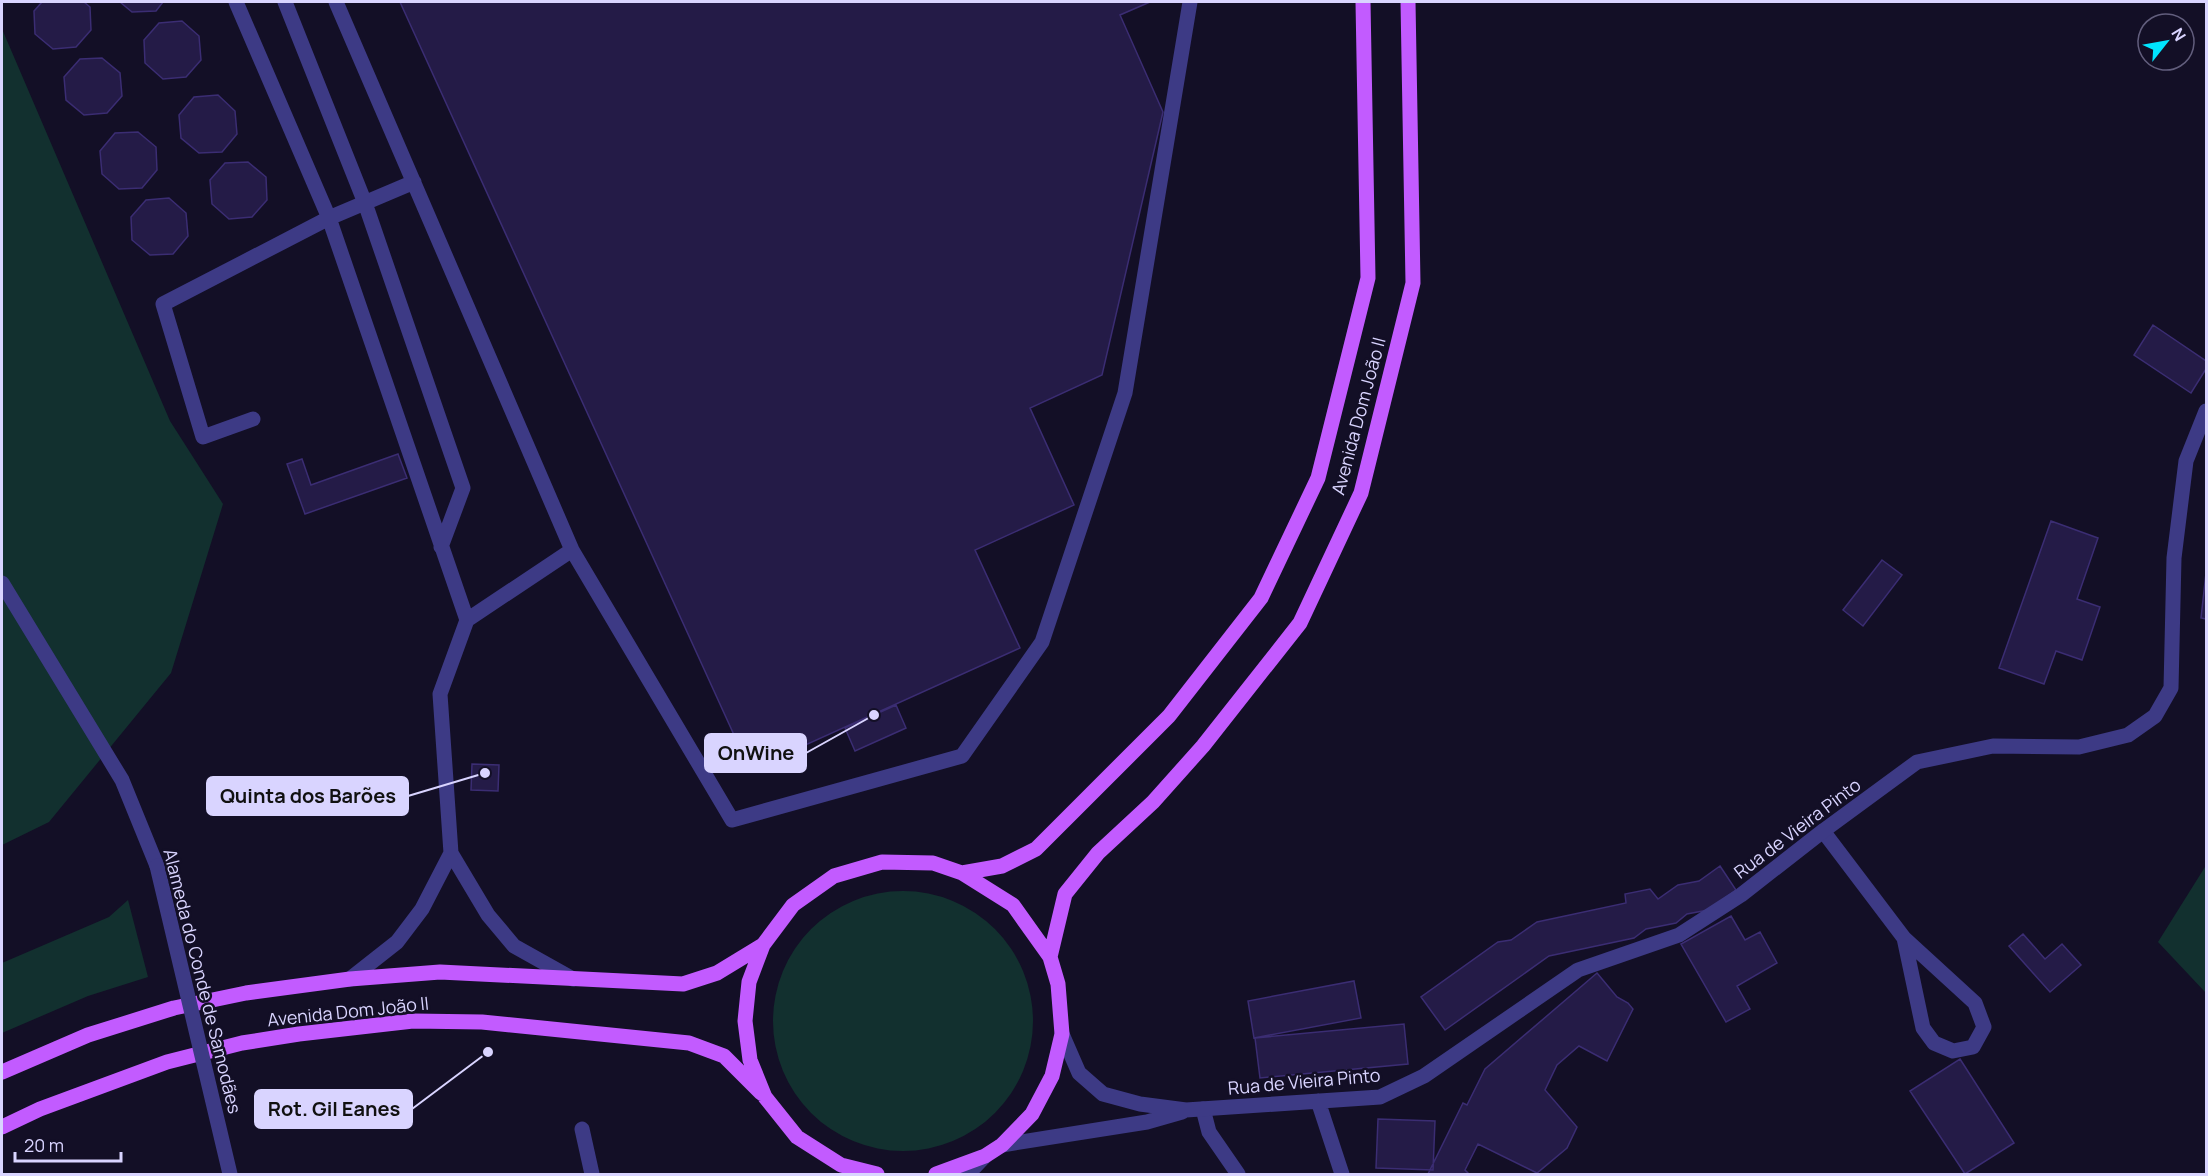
<svg xmlns="http://www.w3.org/2000/svg" width="2208" height="1176" font-family="Manrope,sans-serif">
  <style>
    .green { fill: #12302f }
    .building { fill: #241b47; stroke: #3b2d73; stroke-width: 1.5 }
    .lines { fill: none; stroke-linecap: round; stroke-linejoin: round }
    .service { stroke: #3d3a85; stroke-width: 15 }
    .minor { stroke: #3d3a85; stroke-width: 15 }
    .tertiary { stroke: #3d3a85; stroke-width: 15 }
    .primary { stroke: #c25bff; stroke-width: 15 }
    .tertiary-bridge { stroke: #3d3a85; stroke-width: 15 }
    .labels { text-anchor: middle; dominant-baseline: central; stroke-width: 5; stroke-linejoin: round; paint-order: stroke }
    .street-label { font-size: 18px; fill: #d9d4ff; stroke: #130f26 }
    .leader { fill: none; stroke: #d9d4ff; stroke-width: 2 }
    .callout-dot { fill: #d9d4ff; stroke: #130f26; stroke-width: 2 }
    .callout { fill: #d9d4ff; stroke: #d9d4ff; stroke-width: 2 }
    .callout-label { font-size: 20px; text-anchor: middle; font-weight: bold; fill: #111 }
  </style>
  <rect width="100%" height="100%" fill="#130f26"/>
  <!-- green -->
  <path class="green" d="M2 29 170 421 223 504 171 673 49 822 2 845Z
    M2205 867H2206V993L2158 942Z
    M773 1021a130 130 0 1 1 260 0a130 130 0 1 1-260 0Z
    M128 900 148 977 88 996 2 1033V963L109 917Z"/>
  <!-- building -->
  <path class="building" d="M42 2H84L90 7 91 30 76 47 53 49 35 34 34 11Z
    M120 2H163L156 11 132 12Z
    M400 2H1150L1120 15 1163 112 1102 375 1030 408 1074 505 975 550 1020 648 750 770Z
    M182 21 199 36 201 60 186 77 163 79 145 63 144 40 159 23Z
    M102 58 120 73 122 96 107 113 84 115 66 100 64 77 80 59Z
    M218 95 235 111 237 134 222 152 199 153 181 138 179 115 194 97Z
    M138 132 156 147 157 170 142 188 119 189 102 174 100 151 115 133Z
    M248 162 266 177 267 200 252 217 229 219 212 204 210 180 225 163Z
    M169 198 186 213 188 236 173 254 150 255 132 240 131 217 146 200Z
    M2153 325 2206 361V369L2191 393 2134 355Z
    M398 454 407 478 305 514 287 464 302 459 311 485Z
    M2051 521 2098 538 2077 599 2100 607 2082 660 2056 651 2044 684 1999 668Z
    M1882 560 1902 575 1863 626 1843 610Z
    M2206 573V619L2201 618Z
    M896 705 906 728 855 751 845 728Z
    M472 764 499 765 498 791 471 790Z
    M1720 866 1736 890 1708 910 1687 914 1676 923 1646 929 1634 938 1549 956 1445 1030 1421 997 1498 942 1511 940 1537 922 1626 903 1625 894 1650 889 1658 899 1678 885 1699 881Z
    M1731 916 1745 940 1760 932 1777 963 1737 986 1750 1009 1726 1022 1681 944Z
    M2023 934 2045 959 2062 944 2081 965 2050 992 2009 946Z
    M1597 973 1617 997 1628 1003 1633 1009 1607 1061 1579 1046 1557 1065 1545 1090 1577 1127 1567 1148 1537 1173 1478 1144 1465 1170 1469 1174H1428L1463 1103 1467 1105 1485 1069Z
    M1354 981 1361 1018 1254 1038 1248 1001Z
    M1404 1024 1408 1064 1260 1078 1255 1038Z
    M1960 1059 2014 1143 1965 1174 1910 1091Z
    M1378 1119 1435 1121 1433 1170 1376 1168Z"/>
  <g class="lines">
    <!-- service -->
    <path class="service" d="M236 2 329 218 467 620
      M285 2 365 203 463 488 441 547
      M336 2 572 550 467 620 440 694 451 853 488 915 514 946 573 979
      M253 419 203 437 163 304 329 218 414 182
      M572 550 732 820 962 756 1042 642 1125 393 1190 2
      M1823 831 1904 938 1975 1003 1984 1027 1973 1047 1953 1051 1934 1043 1923 1028 1904 938
      M350 979 397 942 422 909 451 853
      M1203 1109 1209 1132 1238 1174
      M582 1129 592 1174"/>
    <!-- minor -->
    <path class="minor" d="M1062 1034 1079 1073 1103 1094 1140 1104 1186 1110 1380 1097 1424 1076 1578 970 1679 935 1741 895 1823 831 1917 762 1993 746 2079 747 2128 735 2155 716 2171 688 2174 558 2186 461 2206 411
      M1318 1101 1342 1174
      M1002 1145 1147 1122 1182 1112"/>
    <!-- tertiary -->
    <path class="tertiary" d="M2 583 122 780 157 866
      M968 1174 985 1156"/>
    <!-- primary -->
    <path class="primary" d="M962 873 1002 866 1036 849 1169 716 1261 598 1318 478 1368 278 1363 2
      M1050 957 1065 894 1098 853 1153 802 1203 746 1300 623 1361 493 1413 283 1408 2
      M2 1072 88 1035 174 1008 246 993 350 979 440 972 683 984 717 973 763 945
      M2 1127 40 1109 167 1062 242 1043 299 1034 413 1021 482 1022 689 1043 724 1056 761 1093
      M877 1174 841 1165 797 1137 765 1097 750 1060 745 1021 749 982 763 945 793 905 834 876 882 862 933 863 962 873 1013 905 1050 957 1058 984 1062 1034 1052 1076 1032 1114 1002 1145 985 1156 936 1174"/>
    <!-- tertiary-bridge -->
    <path class="tertiary-bridge" d="M157 866 230 1174"/>
  </g>
  <g class="labels">
    <!-- street labels -->
    <g class="street-label">
      <text transform="translate(1358 416) rotate(-75)">Avenida Dom João II</text>
      <text transform="translate(1797 828) rotate(-37)">Rua de Vieira Pinto</text>
      <text transform="translate(203 981) rotate(76)">Alameda do Conde de Samodães</text>
      <text transform="translate(348 1011) rotate(-6)">Avenida Dom João II</text>
      <text transform="translate(1304 1081) rotate(-5)">Rua de Vieira Pinto</text>
    </g>
  </g>
  <!-- callouts -->
  <path class="leader" d="M874 715L806 753M485 773L408 796M488 1052L412 1109"/>
  <g class="callout-dot">
    <circle cx="874" cy="715" r="6"/>
    <circle cx="485" cy="773" r="6"/>
    <circle cx="488" cy="1052" r="6"/>
  </g>
  <g class="callout">
    <rect x="705" y="734" width="101" height="38" rx="6"/>
    <rect x="207" y="777" width="201" height="38" rx="6"/>
    <rect x="255" y="1090" width="157" height="38" rx="6"/>
  </g>
  <g class="callout-label">
    <text x="756" y="760">OnWine</text>
    <text x="308" y="803">Quinta dos Barões</text>
    <text x="334" y="1116">Rot. Gil Eanes</text>
  </g>
  <!-- border -->
  <rect width="2208" height="1176" fill="none" stroke="#d9d4ff" stroke-width="6"/>
  <!-- north arrow -->
  <g transform="translate(2166 42) rotate(59)"><circle r="28" fill="#130f26" stroke="#625e7d" stroke-width="1.5"/>
  <path d="M0-4.5L10 22L0 15L-10 22Z" fill="#00e5ff"/>
  <text y="-9" font-size="16" font-weight="bold" text-anchor="middle" fill="#d9d4ff">N</text>
  </g>
  <!-- scale -->
  <path d="M15 1152v9h106v-9" fill="none" stroke="#d9d4ff" stroke-width="3"/>
  <text x="24" y="1152" font-size="18" fill="#d9d4ff" stroke="#130f26" stroke-width="4.5" paint-order="stroke">20 m</text>
</svg>
